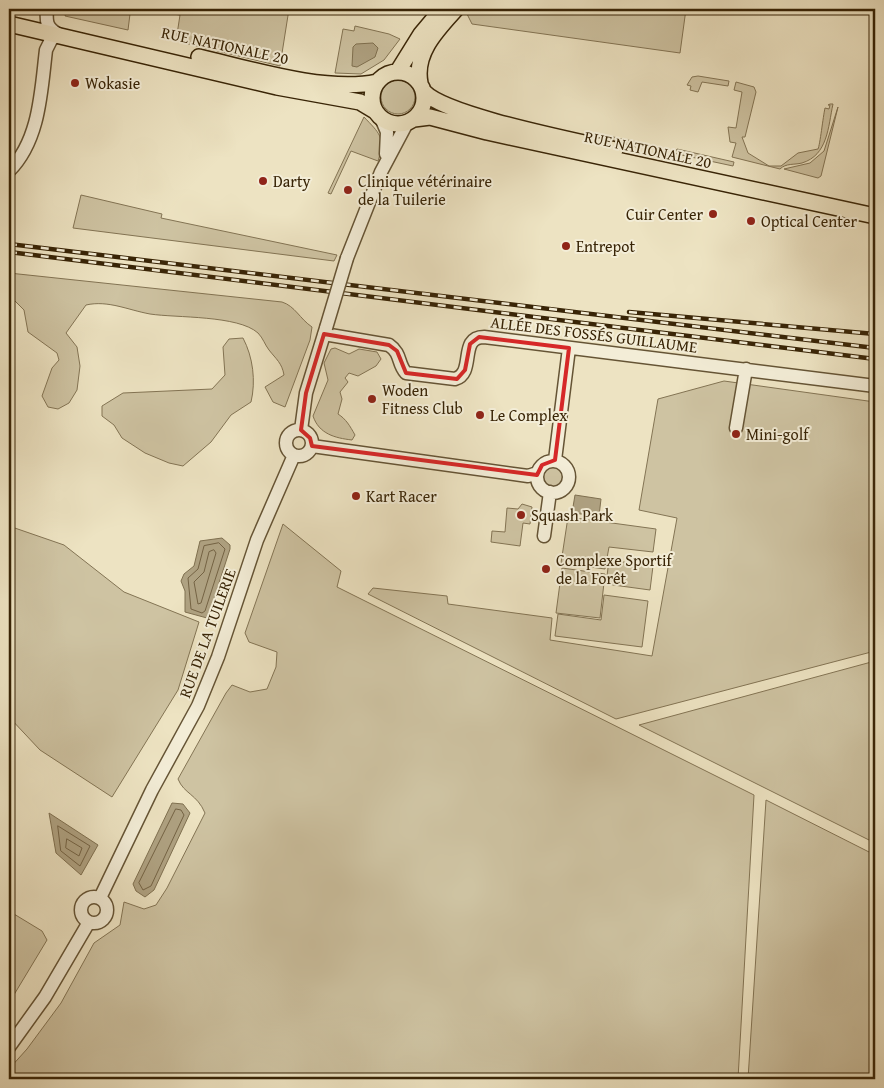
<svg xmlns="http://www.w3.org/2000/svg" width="884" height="1088" font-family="'Gentium Book Plus',serif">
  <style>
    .green { fill: #cec3a2; stroke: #837454 }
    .water { fill: #afa282; stroke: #7f7050 }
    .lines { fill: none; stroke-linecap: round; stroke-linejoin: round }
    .shore { stroke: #746344; stroke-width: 1 }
    .minor-casing { stroke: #655435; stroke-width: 15 }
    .major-casing { stroke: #382406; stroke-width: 18 }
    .minor { stroke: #f3edd7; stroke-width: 12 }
    .major { stroke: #ede3c2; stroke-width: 15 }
    .rail-casing { stroke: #382406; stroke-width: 4.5 }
    .rail { stroke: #f3edd7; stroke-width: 2.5; stroke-dasharray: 8; stroke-linecap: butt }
    .minor-bridge-casing { stroke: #655435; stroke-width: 15; stroke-linecap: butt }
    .minor-bridge { stroke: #f3edd7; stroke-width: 12 }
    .marked { fill: none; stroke: #d62828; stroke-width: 4; stroke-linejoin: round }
    .poi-dot { fill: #8f2418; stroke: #f3edd7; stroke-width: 2 }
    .labels { text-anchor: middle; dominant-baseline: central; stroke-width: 4; stroke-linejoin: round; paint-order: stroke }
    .street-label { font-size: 16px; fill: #382406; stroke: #f3edd7 }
    .poi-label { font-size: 16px; fill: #382406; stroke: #f3edd7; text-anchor: start }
  </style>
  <rect width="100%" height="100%" fill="#ede3c2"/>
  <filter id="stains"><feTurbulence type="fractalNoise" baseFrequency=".004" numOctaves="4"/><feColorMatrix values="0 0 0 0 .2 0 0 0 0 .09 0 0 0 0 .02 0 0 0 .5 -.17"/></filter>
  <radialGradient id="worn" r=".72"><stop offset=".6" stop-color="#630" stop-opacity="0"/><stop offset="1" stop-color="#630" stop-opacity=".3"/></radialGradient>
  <!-- green -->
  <path class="green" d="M67 9H129L130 14 128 30 65 16Z
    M158 9H289L280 66 176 41 180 15 158 12Z
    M468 9H686L680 53 472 24 467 14Z
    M355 26 389 34 400 39 384 60 361 74 335 73 343 29 354 31Z
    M698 76 729 81 728 86 702 82 698 92 690 90 691 86 687 85 692 77Z
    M381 97a17 17 0 1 1 34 0a17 17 0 1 1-34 0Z
    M736 82 754 87 756 92 745 137H742L748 153 769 166H781L798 153 818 149C820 145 823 117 825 108L829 109 830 105H828L830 104H833C828 127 828 155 802 163 794 165 786 163 780 169L732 157 736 143 730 142 728 127 736 128 742 92 734 90Z
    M838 107 821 176 818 178 784 169 810 163 824 151Z
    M364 117C379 133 386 137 378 161L351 151 331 194 328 193Z
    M599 134 642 143 640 148 602 138Z
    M677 149 734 162 733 166 677 154 675 153Z
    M81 195 162 214 161 218 337 255 334 261 73 228Z
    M9 273 282 302C295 306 300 319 312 327L310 340 285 407 273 402 265 387 284 375C282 363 276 359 269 350 265 345 263 338 258 333 238 315 176 318 150 314 128 310 108 300 86 305L66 333 77 347 80 366 77 390 69 403 58 409 48 407 42 396 52 368 59 360 57 353 28 332 24 310 9 295Z
    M243 338C253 357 256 381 251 402L231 415 211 442 183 466 169 463 145 453 122 438 114 425 102 416V406L123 393 212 389 225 375 223 347 229 339Z
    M335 348 349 354 359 349 377 352 381 359 376 366 358 376 349 373 345 378 348 382 340 392 342 399 338 414C346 419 350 426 355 435L352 440C335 438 319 434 313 416L328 380 324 363 331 349Z
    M724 381 875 402V651L616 719 368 594 373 588 447 596 448 604 552 618 550 640 652 656 677 518 639 510 658 399Z
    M541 477a11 11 0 1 1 22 0a11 11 0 1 1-22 0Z
    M522 504 532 507 530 524 523 523 520 546 491 542 492 531 505 532 507 508 518 509Z
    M568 517 656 529 653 552 609 547 605 569 561 563Z
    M283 524 341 571 337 587 754 795 738 1079H9V1069L27 1049 61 1003 94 943 120 925 124 902 144 909 156 905 167 888 205 813C197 794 184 794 178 779L226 693 232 685 250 692 267 689 276 667 277 652 249 642 245 633Z
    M9 526 64 545 124 592 199 622 178 690 112 797 40 750 9 717Z
    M609 560 653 566 650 590 606 584Z
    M562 568 605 574 600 618 556 613Z
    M604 595 648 601 642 647 555 636 558 614 601 620Z
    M875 661V843L639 725Z
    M766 800 875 855V1079H748Z
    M9 911 42 931 47 940 9 1003Z"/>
  <!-- water -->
  <path class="water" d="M373 43 378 48 375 57 357 67 352 66 353 47 356 44Z
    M575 495 601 499 599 516 572 513Z
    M222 538 230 545V549L209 614 207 618 185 612V591L181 581 184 574 194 566 200 541Z
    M172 803 183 804 190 813 154 890 145 897 136 891 133 884Z
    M49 813 98 845 81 875 56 853Z"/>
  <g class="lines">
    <!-- shore -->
    <path class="shore" d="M219 543 225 549 205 611 202 613 191 609 188 578 198 569 204 546Z
      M214 550 216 553 201 603 198 604 194 582 204 572 209 552Z
      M176 809 181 810 184 815 151 886 143 890 139 883Z
      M58 826 90 846 80 866 61 851Z
      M67 839 82 848 79 856 66 848Z"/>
    <!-- minor casing -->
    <g class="minor-casing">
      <path id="minor" d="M381 118 387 132 386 154
        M9 171C40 140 41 91 46 50L51 40 58 34C46 28 46 21 47 9
        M347 258 381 172 407 123
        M324 334 389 345C402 354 397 363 406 373L455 379C476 373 458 337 484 337L875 386
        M736 428 746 369
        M301 430 306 393 326 328
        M286 443a13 13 0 1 1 26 0a13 13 0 1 1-26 0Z
        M312 446 528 476 534 474
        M555 460 569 348
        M537 477a16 16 0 1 1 32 0a16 16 0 1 1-32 0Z
        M544 536 550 492
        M81 910a13 13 0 1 1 26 0a13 13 0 1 1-26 0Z
        M100 898 152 790 198 706 218 657 257 540 294 455
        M9 1047 45 997 89 922"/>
    </g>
    <!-- major casing -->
    <g class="major-casing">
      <path id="major" d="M9 24 277 87 360 102 375 111
        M199 57C250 69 326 93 377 82
        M398 71 421 34 442 9
        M372 98a26 26 0 1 1 52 0a26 26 0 1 1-52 0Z
        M420 83C414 53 437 30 456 9
        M424 92C447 116 577 141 615 150
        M414 119 430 117 487 132 875 216"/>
    </g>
    <!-- minor -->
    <use href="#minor" class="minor"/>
    <!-- major -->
    <use href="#major" class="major"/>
    <!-- rail casing -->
    <g class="rail-casing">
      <path id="rail" d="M9 244 875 348
        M9 252 875 359
        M629 312 875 334"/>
    </g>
    <!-- rail -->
    <use href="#rail" class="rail"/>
    <!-- minor-bridge casing -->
    <g class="minor-bridge-casing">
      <path id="minor-bridge" d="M326 328 347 258"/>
    </g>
    <!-- minor-bridge -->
    <use href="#minor-bridge" class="minor-bridge"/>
  </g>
  <!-- marked area -->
  <path class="marked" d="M324 334 389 345 397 351 406 373 457 379 465 370 470 344 479 337 569 348 555 460 542 465 537 475 312 446 310 438 301 430 306 393Z"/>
  <!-- markers -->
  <g class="poi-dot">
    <circle cx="75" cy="83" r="5"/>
    <circle cx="263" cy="181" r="5"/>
    <circle cx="348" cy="190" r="5"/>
    <circle cx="713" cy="214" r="5"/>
    <circle cx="751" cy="221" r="5"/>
    <circle cx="566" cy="246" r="5"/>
    <circle cx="372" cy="399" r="5"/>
    <circle cx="480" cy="415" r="5"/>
    <circle cx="736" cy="434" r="5"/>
    <circle cx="356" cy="496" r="5"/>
    <circle cx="521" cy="515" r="5"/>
    <circle cx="546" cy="569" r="5"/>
  </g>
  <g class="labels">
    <!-- street labels -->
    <g class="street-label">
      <text transform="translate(225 45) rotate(12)">RUE NATIONALE 20</text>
      <text transform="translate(648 149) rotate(12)">RUE NATIONALE 20</text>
      <text transform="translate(594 334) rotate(7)">ALLÉE DES FOSSÉS GUILLAUME</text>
      <text transform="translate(207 633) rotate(-70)">RUE DE LA TUILERIE</text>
    </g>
    <!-- poi labels -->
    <g class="poi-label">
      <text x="85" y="83">Wokasie</text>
      <text x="273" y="181">Darty</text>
      <text x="358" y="181">Clinique vétérinaire<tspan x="358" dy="18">de la Tuilerie</tspan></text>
      <text x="703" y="214" text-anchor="end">Cuir Center</text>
      <text x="761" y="221">Optical Center</text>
      <text x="576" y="246">Entrepot</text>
      <text x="382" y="390">Woden<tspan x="382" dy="18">Fitness Club</tspan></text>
      <text x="490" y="415">Le Complex</text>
      <text x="746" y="434">Mini-golf</text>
      <text x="366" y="496">Kart Racer</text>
      <text x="531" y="515">Squash Park</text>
      <text x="556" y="560">Complexe Sportif<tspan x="556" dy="18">de la Forêt</tspan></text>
    </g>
  </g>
  <!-- margin -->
  <rect width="884" height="1088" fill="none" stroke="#ede3c2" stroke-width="30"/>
  <rect x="10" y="10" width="864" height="1068" fill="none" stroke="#382406" stroke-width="2.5"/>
  <rect x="15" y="15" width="854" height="1058" fill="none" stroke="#382406"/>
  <rect width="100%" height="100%" filter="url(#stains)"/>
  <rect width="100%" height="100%" fill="url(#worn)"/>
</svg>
